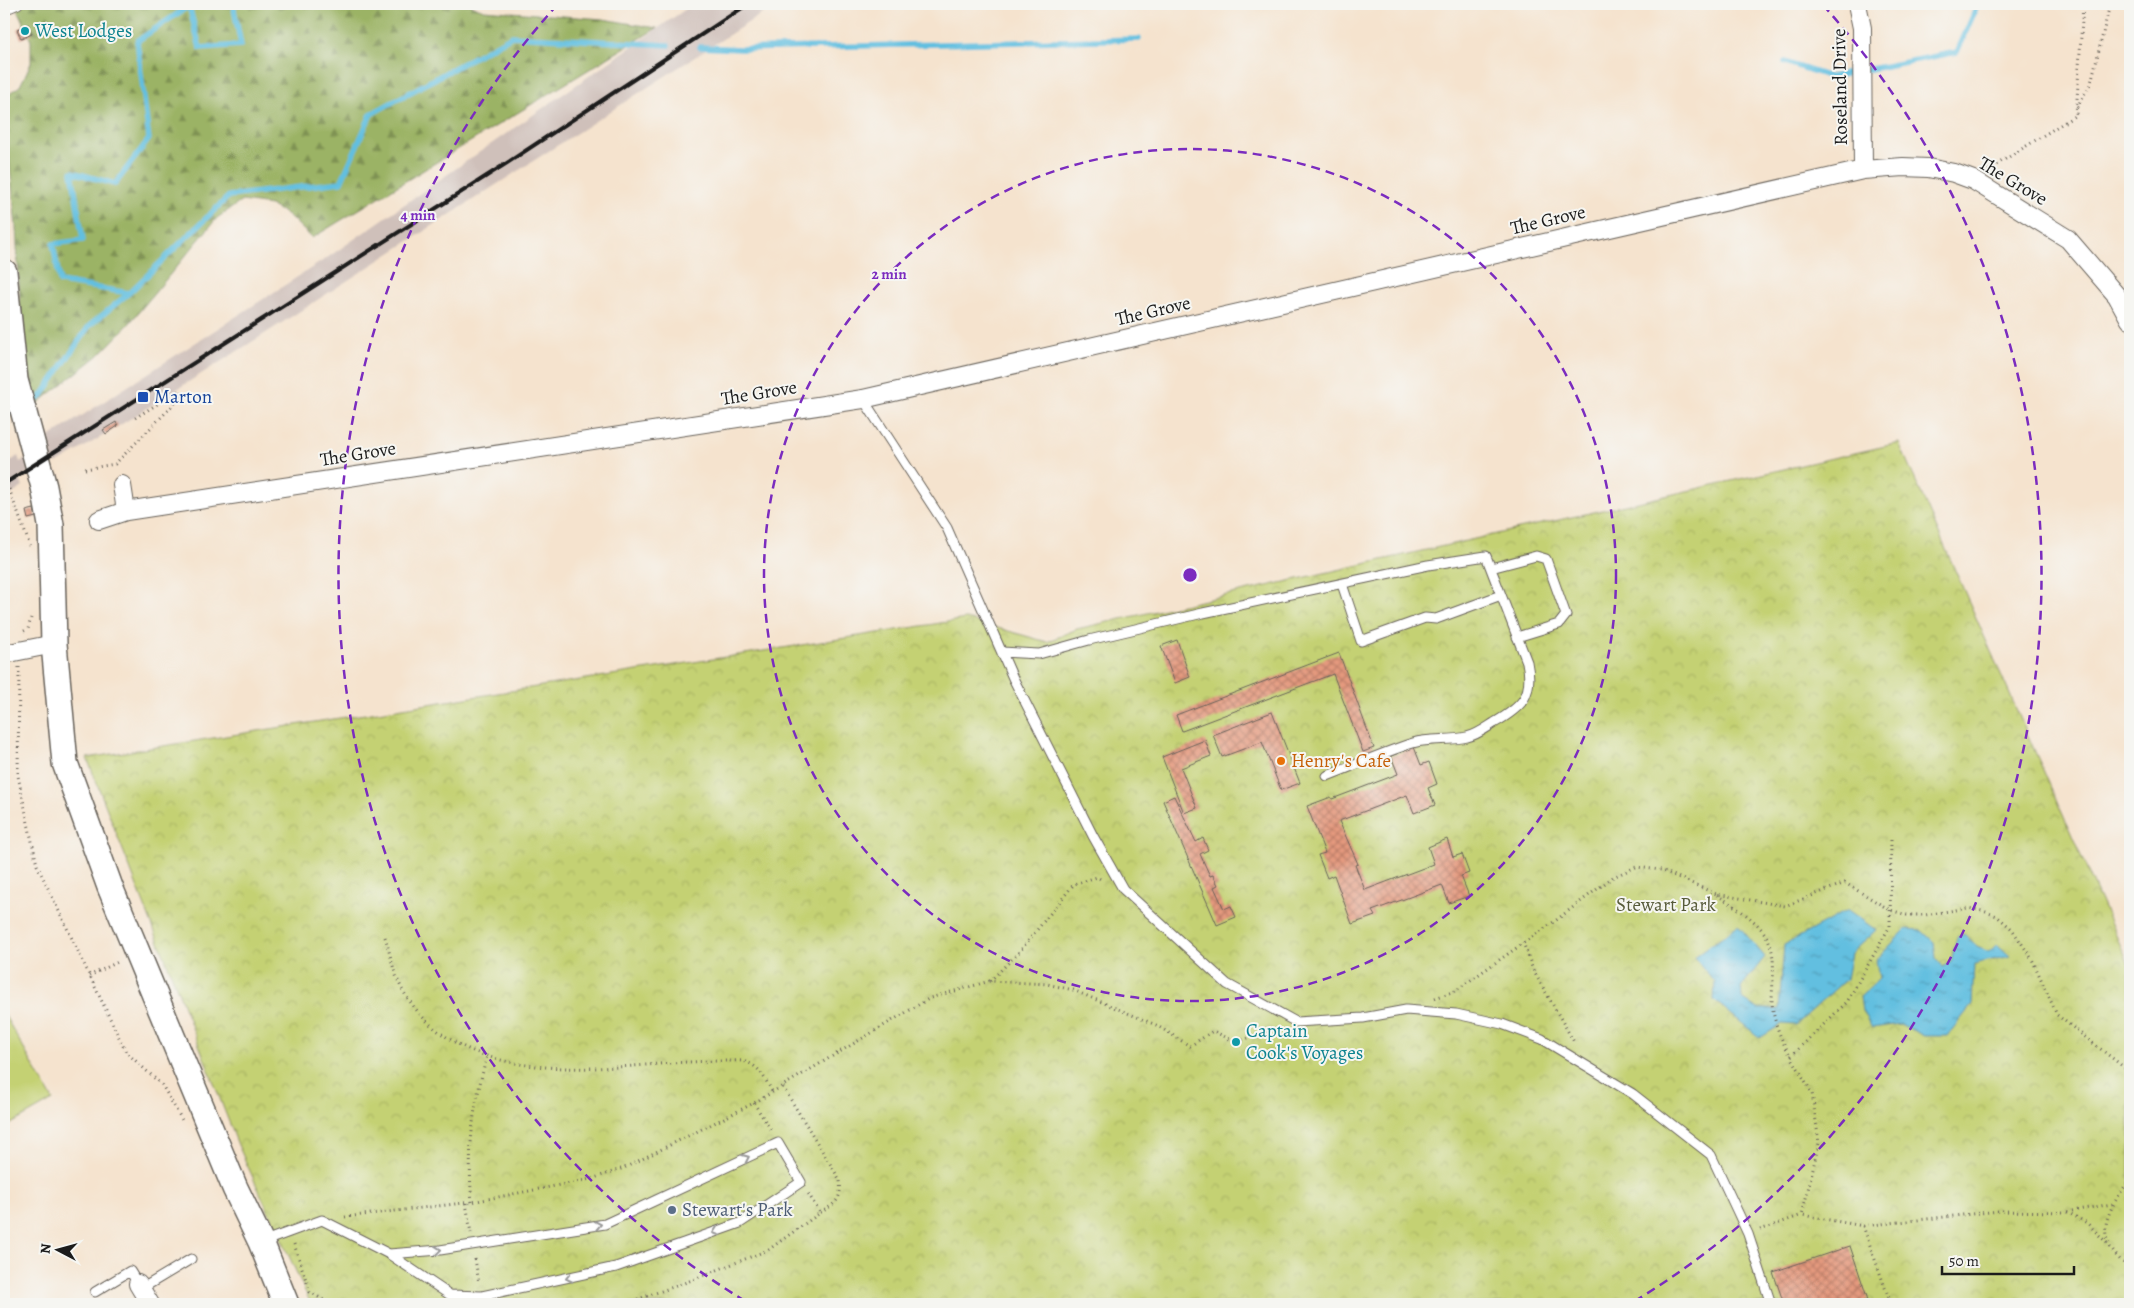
<svg xmlns="http://www.w3.org/2000/svg" width="2134" height="1308" font-family="Alegreya,serif">
  <style>
    .industrial { fill: #cfc0ba }
    .forest { fill: url(#forest-firs); stroke: #5c6840 }
    .park { fill: url(#park-crowns); stroke: #707648 }
    .pitch { fill: #c4d173; stroke: #707648 }
    .water { fill: url(#water-ripples); stroke: #3f6e7e }
    .lines { fill: none; stroke-linecap: round; stroke-linejoin: round }
    .stream { stroke: #62bfe0; stroke-width: 5.5 }
    .building { fill: url(#building-cross-hatch) }
    .service-casing { stroke: #68625a; stroke-width: 11 }
    .minor-casing { stroke: #68625a; stroke-width: 20 }
    .secondary-casing { stroke: #68625a; stroke-width: 28 }
    .path { stroke: #68625a; stroke-width: 3; stroke-dasharray: 1 4; stroke-linecap: butt }
    .service { stroke: #fff; stroke-width: 9 }
    .minor { stroke: #fff; stroke-width: 18 }
    .secondary { stroke: #fff; stroke-width: 25 }
    .rail { stroke: #1c1c1c; stroke-width: 4 }
    .oneway { stroke: #999 }
    .ring { fill: none; stroke: #7b2cbf; stroke-width: 2.5; stroke-dasharray: 9 6 }
    .culture-dot { fill: #0f9aa8; stroke: #f6f6f2; stroke-width: 2 }
    .transit-dot { fill: #1a4fb4; stroke: #f6f6f2; stroke-width: 2 }
    .food-dot { fill: #e8710a; stroke: #f6f6f2; stroke-width: 2 }
    .service-dot { fill: #5c6f8a; stroke: #f6f6f2; stroke-width: 2 }
    .labels { text-anchor: middle; dominant-baseline: central; stroke-width: 4; stroke-linejoin: round; paint-order: stroke }
    .culture-label { font-size: 19px; fill: #0d838f; stroke: #f6f6f2; text-anchor: start }
    .street-label { font-size: 19px; fill: #1c1c1c; stroke: #f6f6f2 }
    .transit-label { font-size: 19px; fill: #164399; stroke: #f6f6f2; text-anchor: start }
    .food-label { font-size: 19px; fill: #c56008; stroke: #f6f6f2; text-anchor: start }
    .park-label { font-size: 19px; fill: #575b3a; stroke: #f6f6f2 }
    .service-label { font-size: 19px; fill: #4e5e75; stroke: #f6f6f2; text-anchor: start }
    .centre { fill: #7b2cbf; stroke: #f6f6f2; stroke-width: 2.5 }
    .ring-label { font-size: 15px; text-anchor: middle; font-weight: bold; fill: #7b2cbf; stroke: #f6f6f2; stroke-width: 4; stroke-linejoin: round; paint-order: stroke }
  </style>
  <defs>
    <pattern id="forest-firs" width="22" height="20" patternUnits="userSpaceOnUse" patternTransform="scale(1.25)"><rect width="22" height="20" fill="#9bb365"/><path d="M5 1l3.5 6h-7zM16 11l3.5 6h-7z" fill="#7e9152"/></pattern>
    <pattern id="park-crowns" width="20" height="18" patternUnits="userSpaceOnUse" patternTransform="scale(1.25)"><rect width="20" height="18" fill="#c4d173"/><path d="M2 6a3 3 0 1 1 6 0M12 15a3 3 0 1 1 6 0" fill="none" stroke="#a8b363"/></pattern>
    <pattern id="water-ripples" width="26" height="14" patternUnits="userSpaceOnUse" patternTransform="scale(1.25)"><rect width="26" height="14" fill="#62bfe0"/><path d="M2 4q2-2 4 0t4 0M15 11q2-2 4 0t4 0" fill="none" stroke="#509ab5"/></pattern>
    <pattern id="building-cross-hatch" width="8" height="8" patternUnits="userSpaceOnUse" patternTransform="scale(1.25)"><rect width="8" height="8" fill="#e4997e"/><path d="M0 0l8 8M0 8l8-8" fill="none" stroke="#b87c66"/></pattern>
  </defs>
  <rect width="100%" height="100%" fill="#f6f6f2"/>
  <filter id="ink" filterUnits="userSpaceOnUse"><feTurbulence type="fractalNoise" baseFrequency=".02" numOctaves="2"/><feDisplacementMap in="SourceGraphic" scale="10" xChannelSelector="R" yChannelSelector="G"/><feConvolveMatrix kernelMatrix="1 2 1 2 8 2 1 2 1" color-interpolation-filters="sRGB"/></filter>
  <filter id="wash" filterUnits="userSpaceOnUse"><feTurbulence type="fractalNoise" baseFrequency=".0096" numOctaves="4" result="noise"/><feDisplacementMap in="SourceGraphic" scale="20" xChannelSelector="R" yChannelSelector="G"/><feGaussianBlur stdDeviation="1.12" result="paint"/><feColorMatrix in="noise" values="0 0 0 0 0 0 0 0 0 0 0 0 0 0 0 0 0 1.4 0 .05"/><feComposite in="paint" operator="in"/></filter>
  <g filter="url(#wash)">
    <rect width="100%" height="100%" fill="#f5e3ce"/>
    <!-- industrial -->
    <path class="industrial" d="M693 4H777L266 333 106 434 56 464 55 459 19 477 23 487 4 499V466L18 456 20 462 46 446 44 441 52 435 327 258Z"/>
    <!-- forest -->
    <path class="forest" d="M15 4H468L484 10 603 19 657 28 312 238 288 215 270 205 242 201 217 218 128 325 98 356 33 407 21 321 16 227 8 147 4 127V97L20 86 31 63V41Z"/>
    <!-- park -->
    <path class="park" d="M1899 443 2130 967V1304H311L238 1145 87 758 966 619 1047 642 1077 629Z"/>
    <!-- pitch -->
    <path class="pitch" d="M4 1014 53 1100 4 1128Z"/>
    <!-- water -->
    <path class="water" d="M1848 910 1876 930 1851 953 1846 979 1796 1025 1782 1024 1760 1038 1714 1000 1715 982 1694 957 1738 925 1765 957 1741 987 1742 999 1758 1009H1779L1784 945Z
      M1906 929 1921 930 1934 942 1936 958 1942 966 1951 961 1957 937 1964 934 1978 947 1989 952 1997 944 2010 956 1974 964 1972 1005 1947 1036H1924L1900 1024 1872 1028 1862 1011 1860 997 1879 979 1876 960Z"/>
    <g class="lines">
      <!-- stream -->
      <path class="stream" d="M700 47 741 49 1139 39
        M1785 62 1830 77 1957 52 1978 4
        M129 293 229 196 341 182 371 114 512 36 668 45
        M27 404 41 397 89 326 129 293 60 282 53 244 83 240 72 172 115 184 149 139 137 41 189 6 200 48 241 45 233 4
        M4 415 17 409"/>
    </g>
    <g id="blocks">
      <!-- building -->
      <path class="building" d="M28 24 32 34 21 39 17 29Z
        M116 422 118 426 106 434 103 430Z
        M34 509 36 517 28 519 26 511Z
        M1177 640 1190 677 1175 683 1161 646Z
        M1339 653 1374 748 1363 752 1333 674 1182 731 1176 715Z
        M1272 712 1300 783 1281 790 1262 742 1222 757 1213 735Z
        M1205 740 1211 756 1181 768 1197 808 1184 813 1162 757Z
        M1414 747 1421 765 1429 762 1437 784 1428 788 1435 805 1414 813 1407 795 1339 821 1358 864 1355 865 1365 890 1434 864 1428 847 1447 839 1453 857 1462 854 1469 873 1461 876 1469 896 1449 903 1442 885 1372 911 1375 916 1352 924 1334 875 1327 878 1318 855 1325 853 1307 806 1331 797 1332 799 1398 774 1391 756Z
        M1174 796 1196 842 1203 838 1208 850 1200 854 1210 876 1213 875 1218 885 1214 887 1224 909 1231 906 1236 917 1217 925 1163 801Z
        M1850 1246 1868 1300 1855 1304H1784L1773 1272Z"/>
    </g>
  </g>
  <g filter="url(#ink)">
    <use href="#blocks" fill-opacity="0" stroke="#68625a" stroke-width="1"/>
    <g class="lines">
      <!-- service casing -->
      <g class="service-casing">
        <path id="service" d="M4 10 18 4
          M863 399 947 528 1013 678 1093 836 1123 889 1227 984 1296 1022 1363 1018 1406 1010 1456 1014 1502 1024 1542 1039 1633 1094 1711 1155 1748 1234 1771 1304
          M1491 568 1536 556 1546 559 1566 615 1559 624 1517 637
          M1342 584 1361 641 1425 618 1436 619 1501 595
          M1002 652 1039 654 1089 640 1203 613 1428 565 1486 556 1527 662C1534 696 1522 707 1494 723 1486 728 1477 735 1467 737 1450 741 1430 738 1413 743 1384 752 1356 765 1327 776
          M262 1242 322 1220 389 1254 450 1295 482 1296 616 1267 740 1223 801 1182 778 1143 605 1224 440 1250 389 1254
          M141 1289 191 1259
          M95 1292 130 1271 138 1284"/>
      </g>
      <!-- minor casing -->
      <g class="minor-casing">
        <path id="minor" d="M1857 4 1862 28 1863 170
          M122 485 126 511
          M99 520 126 511 863 399 1863 170 1903 167 1928 168 1954 173 1973 180 2068 239 2117 296 2130 320
          M4 654 54 644
          M138 1284 150 1304"/>
      </g>
      <!-- secondary casing -->
      <g class="secondary-casing">
        <path id="secondary" d="M4 272 15 380 44 487 51 525 54 644 65 763 110 887 235 1188 261 1242 286 1304"/>
      </g>
      <!-- path -->
      <path class="path" d="M2077 107 2091 83 2110 4
        M1988 170 2076 115 2083 4
        M85 469 115 464 183 395 180 390 135 418 133 415
        M4 475 30 546
        M24 631 28 629 31 618
        M19 667 18 776 37 865 126 1052 162 1085 182 1120
        M1891 840 1890 926 1847 1002 1791 1056 1812 1093 1819 1143 1802 1215 1863 1226 1999 1211 2066 1212 2112 1204
        M1717 895C1734 906 1753 917 1765 934 1778 953 1772 980 1772 1002 1773 1020 1781 1041 1791 1056
        M385 937C391 956 394 977 405 994 458 1080 573 1071 659 1064 682 1062 704 1061 727 1061 733 1061 741 1060 746 1062 760 1066 766 1081 773 1093
        M1523 942 1533 970 1574 1042
        M89 976 118 962
        M990 981 1020 951 1074 884 1097 877 1102 880
        M1435 998 1455 991 1555 921 1613 877 1636 867 1661 870 1716 894 1785 906 1845 883 1890 910 1907 915H1925L1968 908 1983 911 1997 916 2012 929 2032 959 2057 1015 2130 1072
        M783 1087 840 1180C842 1200 836 1203 820 1213
        M754 1103 772 1132
        M2130 1179C2106 1213 2090 1238 2130 1268
        M472 1202C467 1149 473 1107 487 1056
        M466 1203 471 1233
        M2067 1212 2087 1223 2107 1243
        M345 1217 472 1202 591 1179 624 1168 754 1103 930 998 990 981 1047 984 1073 990 1156 1025 1190 1046 1213 1031 1236 1042 1279 1028
        M1863 1226 1891 1304
        M1760 1230 1802 1215
        M294 1244 310 1292 330 1304
        M475 1259 479 1283
        M623 1304 679 1285 768 1250 820 1213 808 1193"/>
      <!-- service -->
      <use href="#service" class="service"/>
      <!-- minor -->
      <use href="#minor" class="minor"/>
      <!-- secondary -->
      <use href="#secondary" class="secondary"/>
      <!-- rail -->
      <path class="rail" d="M4 484 507 163 748 4"/>
    </g>
    <!-- one-way arrows -->
    <defs><path id="oneway-chevron" d="M-2-3.5L2.5 0L-2 3.5" fill="none" stroke-width="1.6" stroke-linecap="round" stroke-linejoin="round" transform="scale(1.25)"/></defs>
    <g class="oneway">
      <use href="#oneway-chevron" transform="translate(746 1158) rotate(-25)"/>
      <use href="#oneway-chevron" transform="translate(598 1225) rotate(-11)"/>
      <use href="#oneway-chevron" transform="translate(716 1232) rotate(161)"/>
      <use href="#oneway-chevron" transform="translate(438 1250) rotate(-7)"/>
      <use href="#oneway-chevron" transform="translate(569 1278) rotate(168)"/>
    </g>
  </g>
  <!-- distance rings -->
  <g class="ring">
    <circle cx="1190" cy="575" r="426"/>
    <path d="M745 1301A852 852 0 0 1 557 5M1823 5A852 852 0 0 1 1635 1301"/>
  </g>
  <!-- markers -->
  <g class="culture-dot">
    <circle cx="25" cy="31" r="5"/>
    <circle cx="1236" cy="1042" r="5"/>
  </g>
  <rect class="transit-dot" x="137" y="391" width="12" height="12" rx="2.5"/>
  <circle class="food-dot" cx="1281" cy="761" r="5"/>
  <circle class="service-dot" cx="672" cy="1210" r="5"/>
  <g class="labels">
    <!-- culture labels -->
    <g class="culture-label">
      <text x="35" y="31">West Lodges</text>
      <text x="1246" y="1031">Captain<tspan x="1246" dy="22">Cook's Voyages</tspan></text>
    </g>
    <!-- street labels -->
    <g class="street-label">
      <text transform="translate(1840 87) rotate(-91)">Roseland Drive</text>
      <text transform="translate(2013 181) rotate(31)">The Grove</text>
      <text transform="translate(1548 220) rotate(-13)">The Grove</text>
      <text transform="translate(1153 311) rotate(-13)">The Grove</text>
      <text transform="translate(759 393) rotate(-9)">The Grove</text>
      <text transform="translate(358 454) rotate(-9)">The Grove</text>
    </g>
    <!-- transit labels -->
    <g class="transit-label">
      <text x="154" y="397">Marton</text>
    </g>
    <!-- food labels -->
    <g class="food-label">
      <text x="1291" y="761">Henry's Cafe</text>
    </g>
    <!-- park labels -->
    <g class="park-label">
      <text x="1666" y="905">Stewart Park</text>
    </g>
    <!-- service labels -->
    <g class="service-label">
      <text x="682" y="1210">Stewart's Park</text>
    </g>
  </g>
  <circle cx="1190" cy="575" r="8" class="centre"/>
  <g class="ring-label">
    <text x="418" y="220">4 min</text>
    <text x="889" y="279">2 min</text>
  </g>
  <!-- margin -->
  <rect width="2134" height="1308" fill="none" stroke="#f6f6f2" stroke-width="20"/>
  <!-- north arrow -->
  <g transform="translate(58 1250) rotate(276)" stroke="#f6f6f2" stroke-width="4" paint-order="stroke">
  <path d="M0-4L9 19L0 12L-9 19Z" fill="#1c1c1c"/>
  <text y="-8" font-size="14" font-weight="bold" text-anchor="middle" fill="#1c1c1c">N</text>
  </g>
  <!-- scale -->
  <path d="M1942 1266v8h132v-8" fill="none" stroke="#1c1c1c" stroke-width="2.5"/>
  <text x="1949" y="1266" font-size="15" fill="#1c1c1c" stroke="#f6f6f2" stroke-width="4" paint-order="stroke">50 m</text>
</svg>
